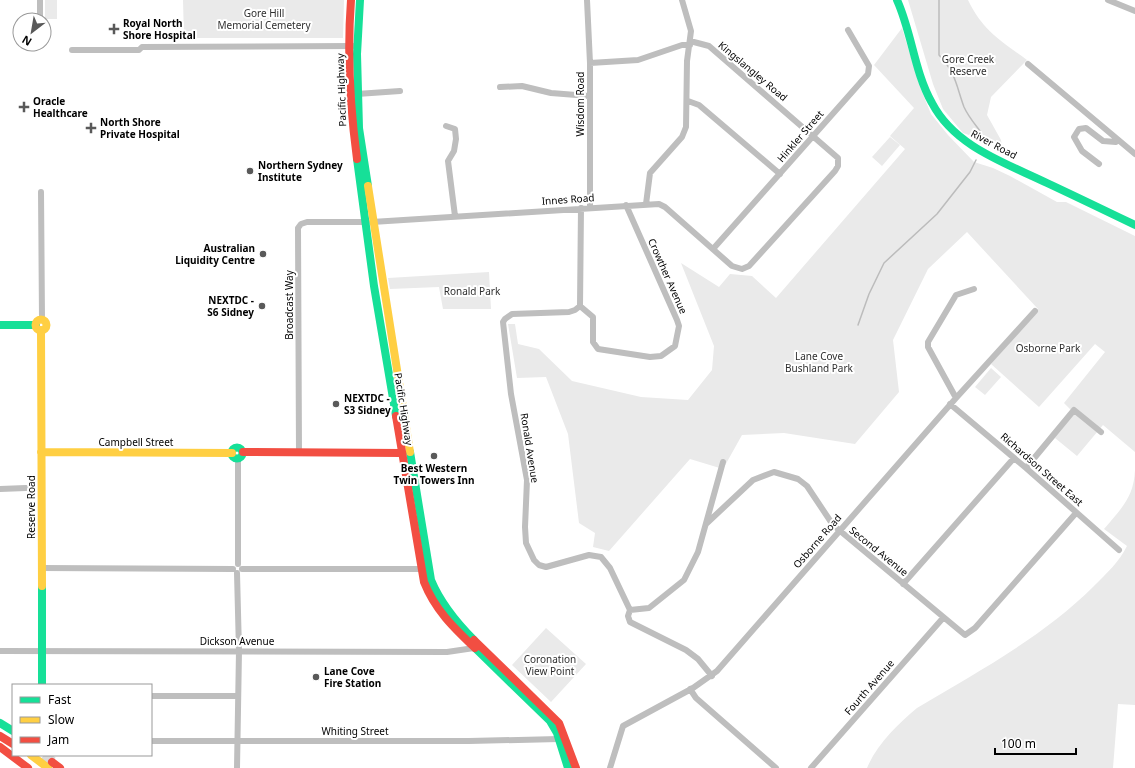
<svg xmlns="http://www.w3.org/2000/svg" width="1135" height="768" font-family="'Noto Sans',sans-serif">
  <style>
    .green { fill: #eaeaea }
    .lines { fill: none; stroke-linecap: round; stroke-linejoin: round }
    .stream { stroke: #bcbcbc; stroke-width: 1.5 }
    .highway-tunnel { stroke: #d9d9d9; stroke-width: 11; stroke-dasharray: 11 5.5; stroke-linecap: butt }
    .street { stroke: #bebebe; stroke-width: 6 }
    .fast { stroke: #16e098; stroke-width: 8 }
    .slow { stroke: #ffcf43; stroke-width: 8 }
    .jam { stroke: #f24e42; stroke-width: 8 }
    .poi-dot { fill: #595959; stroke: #fff; stroke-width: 1.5 }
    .labels { text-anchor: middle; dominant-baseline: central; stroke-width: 4; stroke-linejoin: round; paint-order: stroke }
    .park-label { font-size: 10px; fill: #2f2f2f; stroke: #fff }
    .poi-label { font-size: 10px; font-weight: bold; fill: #000; stroke: #fff; text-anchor: start }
    .street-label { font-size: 10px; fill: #000; stroke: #fff }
  </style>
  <rect width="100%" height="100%" fill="#fff"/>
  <!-- green -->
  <path class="green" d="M45 0H57V19H45Z
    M183 0H344L343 38H184Z
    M908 0H968C983 31 1000 40 1027 60L991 97 987 115 1001 140 1002 146 963 133 943 109 933 84Z
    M902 28 920 87 931 114 948 135 974 162 993 168 1010 176 1057 202H1066L1135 236V452L1103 425 1077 456 1055 438 1030 465 1027 462 1071 410 1064 403 1105 352 1095 344 1039 407 991 364 1038 309 967 232 928 269 893 340 899 392 855 444 784 433 742 435 723 469 690 459 609 551 593 547 595 533 579 523 568 434 546 377 517 378 508 324H515L518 344 539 349 572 381 641 397 688 400 712 370 714 346 681 263 719 287 730 274 752 276 776 298 905 149 890 136 914 108 874 65Z
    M890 137 900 145 882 166 872 157Z
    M489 272 491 309H443L439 287 390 289 388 278Z
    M991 368 1001 377 985 395 975 387Z
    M1135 470V705L1118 704 1113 768H867C877 744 898 724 917 708 979 671 1043 637 1094 586 1107 573 1119 562 1127 546L1104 529C1121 509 1134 497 1135 470Z
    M546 628 586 664 551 702 512 665Z"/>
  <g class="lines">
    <!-- stream -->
    <path class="stream" d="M939 0V55C956 73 956 85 964 107 968 116 974 123 980 131
      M858 325 869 294 884 263 937 214 970 172 976 160"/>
    <!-- highway-tunnel -->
    <path class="highway-tunnel" d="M44 755 52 762"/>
    <!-- street -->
    <path class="street" d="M587 0 590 63V207
      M1108 0 1135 11
      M40 20V0
      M39 46V44
      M72 50H139L142 47 353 46
      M590 63 638 60 682 45H690
      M1028 64 1135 154
      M500 87 522 86 551 93 589 96
      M357 94 400 91
      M688 101 699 105 780 174
      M446 126 455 129 456 139 454 151 448 161 455 216
      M1099 164 1082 151 1074 137 1079 129 1086 128 1103 141 1116 142 1118 140
      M41 192 42 319
      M646 204 650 173 682 137 686 127 687 61 691 31 682 0
      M581 208 580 306 575 310 569 312 512 314 505 319 503 322 511 394 527 480 525 527 526 543 534 560 539 565 546 567 589 555 601 557 610 568 630 610
      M372 222 659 204 665 207 732 266 742 269 749 266 835 171 838 166V158L709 46 690 41
      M713 249 868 74 869 66 848 30
      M580 306 593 317V342L598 349 650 357 661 356 675 346 679 326 677 320 626 205
      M956 398 928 347V342L956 295 974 289
      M950 404 1026 468 1119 550
      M299 452 298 228 301 224 307 222H365
      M238 458V564
      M1026 468 1074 410 1101 432
      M0 489 26 488
      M706 524 753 480 774 472 798 479 807 486 833 525 965 635 975 628 1076 513
      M41 568 233 569
      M242 569H421
      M903 584 1014 458
      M630 610 649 608 684 580 698 552 723 462
      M630 610 628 616 630 622 686 650 698 659 712 676
      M0 651 447 652 474 648
      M690 689 696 698 776 768
      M151 696H237
      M151 741H469L559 739
      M237 768 239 651 237 573
      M610 768 623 726 693 688 717 671 956 398 1035 311
      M811 768 943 618"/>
    <!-- fast -->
    <path class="fast" d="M360 0 357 54 359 128 368 186
      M897 0C912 33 914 71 932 103 955 147 1006 163 1047 183 1077 197 1106 211 1135 225
      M357 159 374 286 396 416
      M0 325H36
      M231.5 453a5.5 5.5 0 1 1 11 0a5.5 5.5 0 1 1-11 0Z
      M410 452 431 580C441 604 456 622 474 640
      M42 586V685
      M475 648 550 721 557 733 568 768
      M0 723 13 731"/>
    <!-- slow -->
    <path class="slow" d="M368 186 410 452
      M35.5 325a5.5 5.5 0 1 1 11 0a5.5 5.5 0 1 1-11 0Z
      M41 330 42 586
      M41 452 232 453
      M31 755 48 768"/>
    <!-- jam -->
    <path class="jam" d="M351 0C347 53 350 107 357 159
      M396 416 424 582C435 610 454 628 475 648
      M243 452 401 453
      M474 640 559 723 576 768
      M0 736 13 744
      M0 747 28 768
      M52 762 60 768"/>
  </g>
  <!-- markers -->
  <g class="poi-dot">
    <path d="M112 23h4v4h4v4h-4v4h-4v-4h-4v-4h4z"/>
    <path d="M22 101h4v4h4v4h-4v4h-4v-4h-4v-4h4z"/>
    <path d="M89 122h4v4h4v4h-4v4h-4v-4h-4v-4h4z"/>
    <circle cx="250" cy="171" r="4"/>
    <circle cx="263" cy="254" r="4"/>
    <circle cx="262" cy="306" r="4"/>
    <circle cx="336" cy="404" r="4"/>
    <circle cx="434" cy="456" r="4"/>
    <circle cx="316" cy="677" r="4"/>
  </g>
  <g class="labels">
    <!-- park labels -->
    <g class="park-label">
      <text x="264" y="13">Gore Hill<tspan x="264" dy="12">Memorial Cemetery</tspan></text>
      <text x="968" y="59">Gore Creek<tspan x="968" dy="12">Reserve</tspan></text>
      <text x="472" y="291">Ronald Park</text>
      <text x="1048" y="348">Osborne Park</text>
      <text x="819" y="356">Lane Cove<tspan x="819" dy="12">Bushland Park</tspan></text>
      <text x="550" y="659">Coronation<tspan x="550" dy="12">View Point</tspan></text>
    </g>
    <!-- poi labels -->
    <g class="poi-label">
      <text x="123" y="23">Royal North<tspan x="123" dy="12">Shore Hospital</tspan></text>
      <text x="33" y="101">Oracle<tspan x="33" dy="12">Healthcare</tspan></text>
      <text x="100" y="122">North Shore<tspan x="100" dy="12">Private Hospital</tspan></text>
      <text x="258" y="165">Northern Sydney<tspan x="258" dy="12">Institute</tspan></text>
      <text x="255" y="248" text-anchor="end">Australian<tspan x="255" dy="12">Liquidity Centre</tspan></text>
      <text x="254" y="300" text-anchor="end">NEXTDC -<tspan x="254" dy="12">S6 Sidney</tspan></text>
      <text x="344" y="398">NEXTDC -<tspan x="344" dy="12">S3 Sidney</tspan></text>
      <text x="434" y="468" text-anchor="middle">Best Western<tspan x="434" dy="12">Twin Towers Inn</tspan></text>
      <text x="324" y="671">Lane Cove<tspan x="324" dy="12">Fire Station</tspan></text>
    </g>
    <!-- street labels -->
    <g class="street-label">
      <text transform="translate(753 71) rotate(40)">Kingslangley Road</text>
      <text transform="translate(341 90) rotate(-92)">Pacific Highway</text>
      <text transform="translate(580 104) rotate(-90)">Wisdom Road</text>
      <text transform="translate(800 136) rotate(-49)">Hinkler Street</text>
      <text transform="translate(994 144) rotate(28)">River Road</text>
      <text transform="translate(568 199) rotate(-4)">Innes Road</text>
      <text transform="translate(668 276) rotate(66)">Crowther Avenue</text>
      <text transform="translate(289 305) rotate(-90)">Broadcast Way</text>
      <text transform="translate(404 409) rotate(81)">Pacific Highway</text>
      <text x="136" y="442">Campbell Street</text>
      <text transform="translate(530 448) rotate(81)">Ronald Avenue</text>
      <text transform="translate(1042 469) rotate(41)">Richardson Street East</text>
      <text transform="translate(31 507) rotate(-90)">Reserve Road</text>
      <text transform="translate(817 541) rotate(-49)">Osborne Road</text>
      <text transform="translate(879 551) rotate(39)">Second Avenue</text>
      <text x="237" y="641">Dickson Avenue</text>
      <text transform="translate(869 687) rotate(-49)">Fourth Avenue</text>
      <text x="355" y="731">Whiting Street</text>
    </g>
  </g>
  <!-- legend -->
  <rect x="12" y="684" width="140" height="72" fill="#ffffff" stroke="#999999"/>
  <rect x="20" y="697" width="20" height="6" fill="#16e098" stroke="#999999"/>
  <text x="48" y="704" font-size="12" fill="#000000">Fast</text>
  <rect x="20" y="717" width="20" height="6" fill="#ffcf43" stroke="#999999"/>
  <text x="48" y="724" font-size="12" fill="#000000">Slow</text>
  <rect x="20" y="737" width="20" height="6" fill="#f24e42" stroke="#999999"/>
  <text x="48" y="744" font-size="12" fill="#000000">Jam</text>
  <!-- north arrow -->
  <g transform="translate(32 32) rotate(211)"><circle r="19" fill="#ffffff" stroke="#999999"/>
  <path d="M0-3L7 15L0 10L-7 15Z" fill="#595959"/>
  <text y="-6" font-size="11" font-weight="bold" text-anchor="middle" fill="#000000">N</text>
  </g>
  <!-- scale -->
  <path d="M995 748v6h81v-6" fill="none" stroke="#000000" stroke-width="2"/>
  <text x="1001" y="748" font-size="12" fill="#000000" stroke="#ffffff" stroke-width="3" paint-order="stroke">100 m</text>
</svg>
